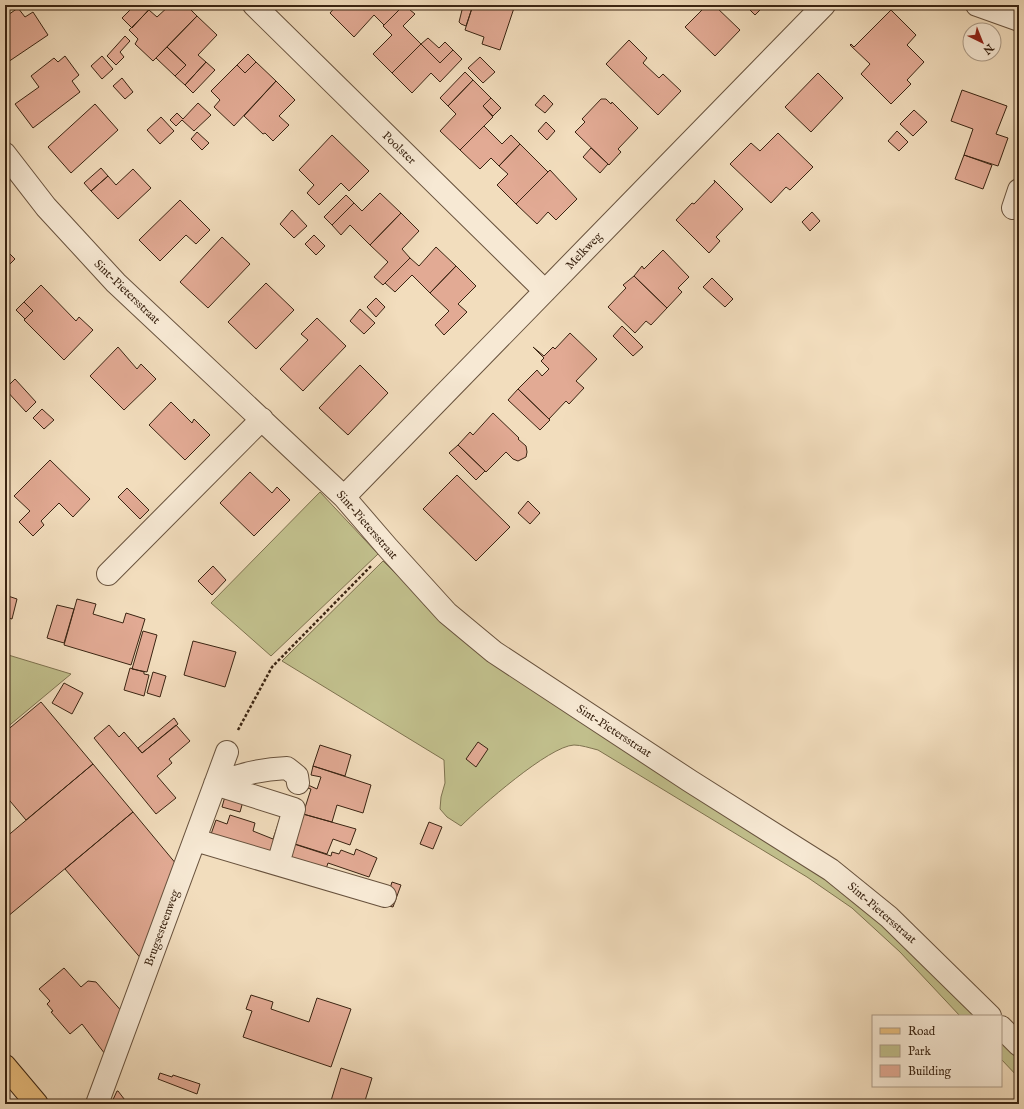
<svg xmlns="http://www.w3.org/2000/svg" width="1024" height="1109" font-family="'IM FELL English',serif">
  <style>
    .green { fill: #c1bf8c; stroke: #7e724f }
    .building { fill: #e2aa94; stroke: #3a2412 }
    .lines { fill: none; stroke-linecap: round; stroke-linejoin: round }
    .minor-casing { stroke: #68523d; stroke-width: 24 }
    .major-casing { stroke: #3a2412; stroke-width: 24 }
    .path { stroke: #3a2412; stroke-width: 2.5; stroke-dasharray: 3 2; stroke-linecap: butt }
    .minor { stroke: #f7e9d4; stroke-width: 22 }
    .major { stroke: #e9be7e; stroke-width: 22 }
    .labels { text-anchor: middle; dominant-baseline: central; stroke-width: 3.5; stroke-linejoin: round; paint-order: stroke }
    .street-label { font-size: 12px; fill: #3a2412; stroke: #f7e9d4 }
  </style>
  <rect width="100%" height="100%" fill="#f2ddbd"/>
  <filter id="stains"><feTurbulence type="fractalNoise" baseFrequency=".005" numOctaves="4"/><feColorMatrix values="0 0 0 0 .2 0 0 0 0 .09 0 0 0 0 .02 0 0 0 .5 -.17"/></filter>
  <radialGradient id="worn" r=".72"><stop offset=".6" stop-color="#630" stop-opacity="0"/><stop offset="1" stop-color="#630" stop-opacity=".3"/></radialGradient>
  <!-- green -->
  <path class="green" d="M320 492 378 554 271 656 211 603Z
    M383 561 439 617 856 896 980 1016H960L900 952 852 908 807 877 598 750C590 748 581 745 574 745 549 746 480 807 461 826L447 817 440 809 441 797 445 783 444 760 282 661Z
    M5 654 71 674 5 729Z
    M1001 1037 1019 1056V1078L1001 1059Z"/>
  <!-- building -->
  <path class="building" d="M135 5 152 6 132 28 122 18Z
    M170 5H186L197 16 153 61 135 44 138 39 129 30 149 10 157 17Z
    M337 5H404L384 25 374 15 354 37 330 13Z
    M404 5 415 14 403 26 421 44 392 73 373 54 392 35 383 26Z
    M473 5H515L500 50 482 44 484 37 465 30Z
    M473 5 466 26 461 24 459 22 463 6Z
    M707 5H714L740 30 715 56 685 27Z
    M745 5H765L755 15Z
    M18 8 25 17 33 12 48 35 5 64V17Z
    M891 10 916 35 907 45 924 62 907 80 911 84 891 104 861 74 870 64 850 45 851 44 854 47Z
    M197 16 217 35 198 55 206 62 185 85 175 76 186 65 167 47Z
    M125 36 130 41 120 52 124 57 116 65 107 56Z
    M428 38 439 48 445 42 453 50 440 63 421 44Z
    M629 40 647 58 643 63 659 78 663 74 681 91 658 115 606 64Z
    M421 44 440 63 453 50 462 59 440 82 431 73 412 93 392 73Z
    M167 47 186 65 175 76 156 58Z
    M248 54 256 62 245 73 237 65Z
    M65 56 79 75 72 81 80 92 33 128 15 104 39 87 31 76 54 58 58 62Z
    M102 56 113 69 102 79 91 66Z
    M480 57 495 72 483 83 468 68Z
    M206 62 215 70 193 93 185 85Z
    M256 62 276 81 234 126 214 107 220 100 211 91 237 65 245 73Z
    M465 72 473 80 448 106 440 98Z
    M818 73 843 98 811 132 785 107Z
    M122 78 133 92 125 99 113 86Z
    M473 80 491 98 483 106 493 117 460 150 440 131 456 114 448 106Z
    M276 81 295 100 279 116 289 125 273 141 265 133 263 134 244 116Z
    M962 90 1007 106 996 134 1008 138 998 166 964 155 973 129 951 121Z
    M544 95 553 104 545 113 535 105Z
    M491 98 501 108 493 116 483 106Z
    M601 99H606L611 104 612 102 638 128 618 149 621 152 609 165 575 132 585 122 582 119Z
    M198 103 211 115 194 131 182 120 176 126 170 120 177 113 183 119Z
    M95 104 118 130 71 173 48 147Z
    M914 110 927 122 913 136 900 124Z
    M161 117 174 131 160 144 147 130Z
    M546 122 555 131 547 140 538 131Z
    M484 126 502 144 511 135 520 144 499 166 491 158 480 169 460 150Z
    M897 131 908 142 899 151 888 141Z
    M197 132 209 143 202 150 191 139Z
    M778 133 813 167 790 190 786 187 771 203 730 164 751 143 760 151Z
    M332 135 369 171 349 191 341 183 319 205 307 193 314 185 299 170Z
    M520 144 548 172 516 204 497 185 508 174 499 166Z
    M591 148 608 164 600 173 583 157Z
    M964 155 992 165 983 189 955 179Z
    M101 168 108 176 91 191 84 183Z
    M133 169 151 188 118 219 91 191 108 176 116 185Z
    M550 170 577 199 556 220 548 212 537 224 516 204Z
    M714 180 743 209 716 237 720 241 709 253 676 220 692 203 694 204 715 182Z
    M380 193 401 213 370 245 350 225 341 235 332 225 354 203 362 211Z
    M346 195 354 203 332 225 324 217Z
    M180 200 210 230 196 244 186 235 160 261 139 240Z
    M292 210 307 226 294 238 280 224Z
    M812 212 820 221 810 231 802 222Z
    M401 213 419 231 402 249 410 258 383 285 374 277 388 262 370 245Z
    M314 235 325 246 316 255 305 244Z
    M222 237 250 264 208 308 180 282Z
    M436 247 456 266 430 293 412 275 395 292 385 283 410 258 419 266Z
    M5 249 15 259 5 269Z
    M663 250 689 277 678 288 682 292 667 308 634 276 642 266 644 269Z
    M456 266 476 286 458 304 467 312 444 335 435 325 449 311 430 293Z
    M634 276 667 308 651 325 646 321 635 333 608 307 626 288 623 285Z
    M712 278 733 299 725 307 703 287Z
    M266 283 294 310 256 349 228 322Z
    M41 285 76 321 79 317 93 330 64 360 24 320 33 311 24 302Z
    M376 298 385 307 376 317 367 307Z
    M24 302 33 311 25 319 16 310Z
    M360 309 375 323 364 334 350 321Z
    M317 318 346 346 303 391 280 369 308 340 301 334Z
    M622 326 643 347 633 356 613 336Z
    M570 333 597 359 576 381 584 388 569 404 566 401 549 419 518 389 537 370 542 376 549 369 541 361 544 358 533 347 544 356 553 347 555 349Z
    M118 347 137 369 141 364 156 379 124 410 90 376Z
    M360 365 388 393 348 435 319 408Z
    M15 379 36 402 26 412 5 389Z
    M518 389 550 420 540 430 508 400Z
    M171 402 192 423 194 419 210 435 185 460 149 425Z
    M42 409 54 420 44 429 33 418Z
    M493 413 519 438 518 439 526 446 527 452 526 457 518 461 513 459 506 452 486 472 458 445 470 432 473 435Z
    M458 445 485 471 476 480 449 453Z
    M50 460 90 499 73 517 59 503 41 521 44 525 33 536 19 522 30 511 14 496Z
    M250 472 272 493 277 487 290 500 254 536 220 503Z
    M457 475 510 527 476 561 423 509Z
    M127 488 149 510 140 519 118 497Z
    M528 501 540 513 530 524 518 513Z
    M213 566 226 580 212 595 198 581Z
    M5 595 17 599 12 619 5 617Z
    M77 599 96 604 93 614 123 623 126 613 145 619 131 665 64 645Z
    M57 605 74 609 64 643 47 638Z
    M143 631 157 635 147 672 132 669Z
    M193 641 236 652 225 687 184 675Z
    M130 668 144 672V674L149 675 144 696 124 690Z
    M153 672 166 676 160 697 147 693Z
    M64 683 83 693 72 714 52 703Z
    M41 702 93 764 26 820 5 795V732Z
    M174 718 178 724 142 753 138 748Z
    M109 725 119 737 124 732 142 753 176 725 190 741 169 759 172 763 157 776 176 798 156 814 94 738Z
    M478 742 488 749 476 767 466 759Z
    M320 745 351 755 345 776 313 766Z
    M93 764 133 812 7 917 5 914V838Z
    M313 766 371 785 363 813 337 805 332 822 303 814 311 789 307 788 308 785 317 789 321 777 311 775Z
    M226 793 244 798 240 812 222 807Z
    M283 810 273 856 210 837 216 820 227 824 230 815 255 823 253 831 273 839Z
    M133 812 177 865 143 961 65 869Z
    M303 814 356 829 350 845 333 839 327 854 295 844Z
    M429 822 442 827 433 849 420 844Z
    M294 844 331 856 332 852 339 854 341 850 354 855 356 849 377 858 369 877 328 863 325 872 288 861Z
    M392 882 401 885 393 907 385 905Z
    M64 968 81 987 88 981 96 982 124 1014 105 1054 82 1024 70 1034 51 1012 53 1011 47 1004 50 1001 39 989Z
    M251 995 273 1002 271 1009 309 1022 317 998 351 1009 331 1067 243 1037 252 1011 246 1009Z
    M341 1068 372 1078 364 1104H330Z
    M160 1073 172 1077 173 1075 200 1084 197 1094 158 1079Z
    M117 1091H118L128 1104H111Z"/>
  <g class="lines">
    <!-- minor casing -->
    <g class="minor-casing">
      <path id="minor" d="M254 5 545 291
        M977 5 1019 20
        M5 154 46 207 116 283 344 497 388 548 447 613 494 652 690 781 831 870 889 917 990 1016
        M1013 208 1019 190
        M344 497 824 5
        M108 574 262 419
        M215 784 294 809 278 864
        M215 784C240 774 261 769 287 768L297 776 298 783
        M195 840 385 896
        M1001 1027 1019 1045
        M97 1104 227 752"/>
    </g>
    <!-- major casing -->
    <g class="major-casing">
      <path id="major" d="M5 1066 37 1104"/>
    </g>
    <!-- path -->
    <path class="path" d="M238 730 272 667 371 566"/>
    <!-- minor -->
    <use href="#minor" class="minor"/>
    <!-- major -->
    <use href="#major" class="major"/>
  </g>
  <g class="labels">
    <!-- street labels -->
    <g class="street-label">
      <text transform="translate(399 148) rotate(44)">Poolster</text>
      <text transform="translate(584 251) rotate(-46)">Melkweg</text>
      <text transform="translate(127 292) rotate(44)">Sint-Pietersstraat</text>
      <text transform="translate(367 525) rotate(49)">Sint-Pietersstraat</text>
      <text transform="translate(614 731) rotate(33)">Sint-Pietersstraat</text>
      <text transform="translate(882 913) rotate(41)">Sint-Pietersstraat</text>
      <text transform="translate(162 928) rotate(-70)">Brugsesteenweg</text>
    </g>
  </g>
  <!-- margin -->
  <rect width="1024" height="1109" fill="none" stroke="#f2ddbd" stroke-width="20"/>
  <rect x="6" y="6" width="1012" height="1097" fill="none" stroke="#3a2412" stroke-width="2"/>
  <rect x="10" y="10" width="1004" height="1089" fill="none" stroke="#3a2412"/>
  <!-- legend -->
  <rect x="872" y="1015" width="130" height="72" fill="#f7e9d4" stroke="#ab9a86"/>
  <rect x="880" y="1028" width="20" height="6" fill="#e9be7e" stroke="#ab9a86"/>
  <text x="908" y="1035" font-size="12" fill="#3a2412">Road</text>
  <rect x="880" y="1045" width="20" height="12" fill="#c1bf8c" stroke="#ab9a86"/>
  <text x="908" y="1055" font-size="12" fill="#3a2412">Park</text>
  <rect x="880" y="1065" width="20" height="12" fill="#e2aa94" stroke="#ab9a86"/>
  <text x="908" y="1075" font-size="12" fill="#3a2412">Building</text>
  <!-- north arrow -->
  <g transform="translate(982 42) rotate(137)"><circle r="19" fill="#f7e9d4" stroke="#ab9a86"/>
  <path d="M0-3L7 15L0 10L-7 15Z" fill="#8f2418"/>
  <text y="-6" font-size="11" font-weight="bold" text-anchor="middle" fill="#3a2412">N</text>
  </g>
  <rect width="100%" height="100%" filter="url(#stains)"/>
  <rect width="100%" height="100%" fill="url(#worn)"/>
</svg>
